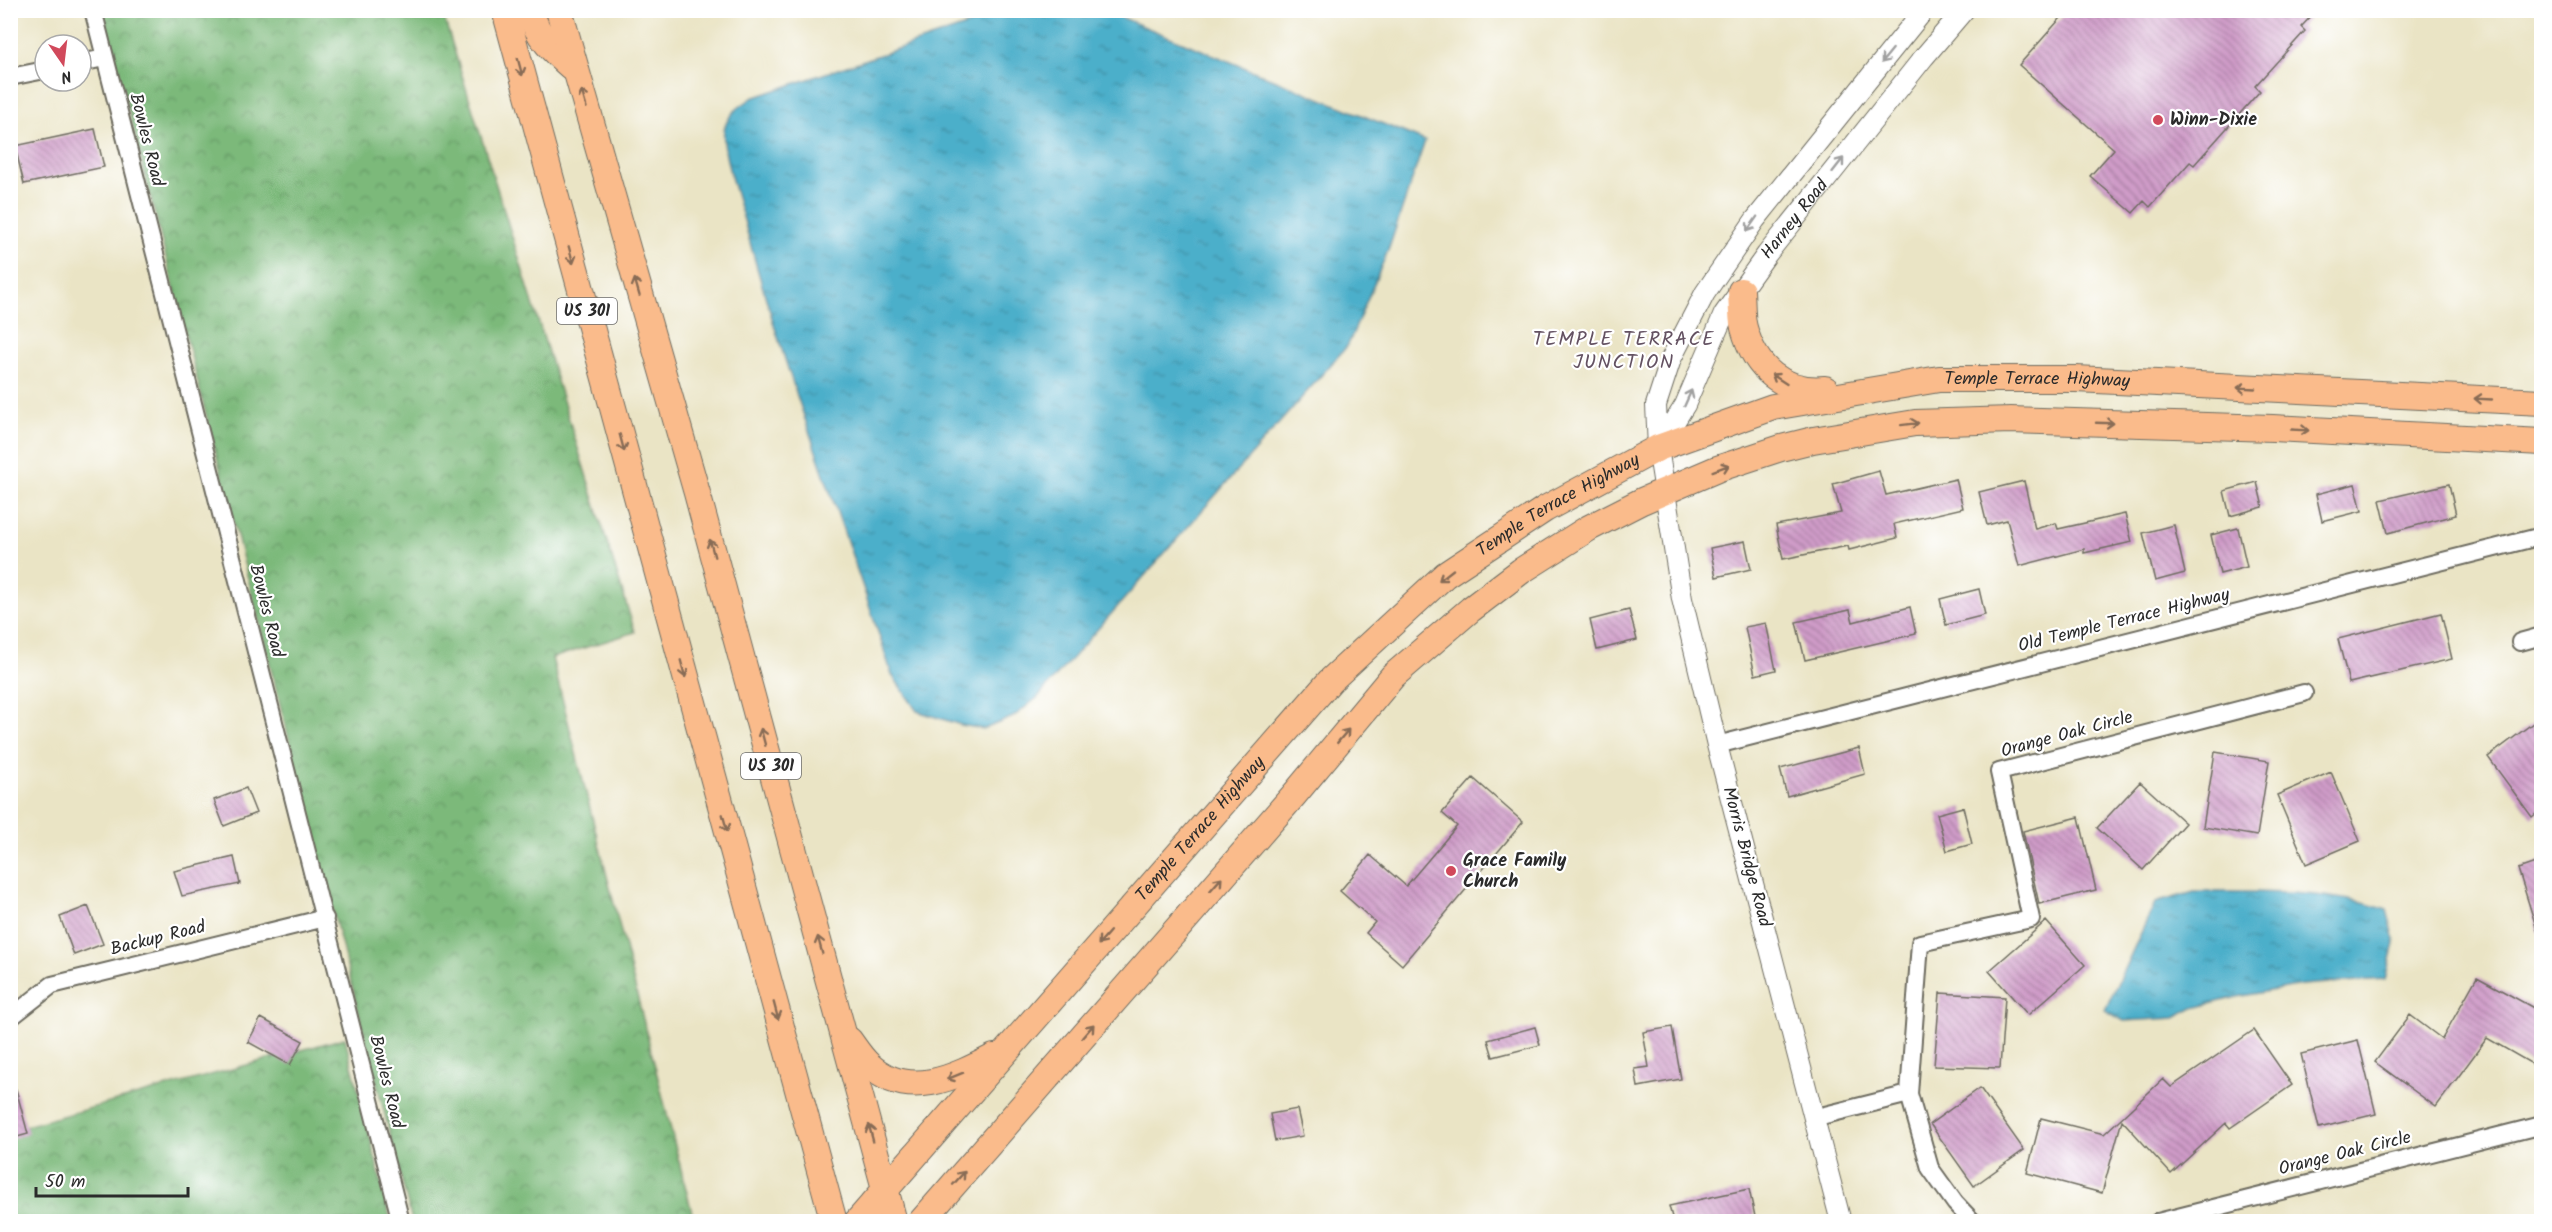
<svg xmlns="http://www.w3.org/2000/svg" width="2552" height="1232" font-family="Kalam,sans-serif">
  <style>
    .forest { fill: url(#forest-crowns); stroke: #537252; stroke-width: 1.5 }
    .water { fill: url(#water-ripples); stroke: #3b6d7a; stroke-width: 1.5 }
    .building { fill: url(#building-back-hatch) }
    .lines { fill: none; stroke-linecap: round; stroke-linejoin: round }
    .minor-casing { stroke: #6e6c61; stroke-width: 20 }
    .tertiary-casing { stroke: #6e6c61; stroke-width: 22 }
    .primary-casing { stroke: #6e6c61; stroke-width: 28 }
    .minor { stroke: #fff; stroke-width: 16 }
    .tertiary { stroke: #fff; stroke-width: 20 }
    .primary { stroke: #fabb8b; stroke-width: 26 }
    .oneway { stroke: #a0a0a0 }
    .oneway2 { stroke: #886c56 }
    .poi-dot { fill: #d1495b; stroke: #fff; stroke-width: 2 }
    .labels { text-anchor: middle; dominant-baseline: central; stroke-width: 4.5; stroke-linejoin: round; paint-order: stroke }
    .shield { fill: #fff; stroke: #6b6b6b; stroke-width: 1.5 }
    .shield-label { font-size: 16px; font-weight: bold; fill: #2b2b2b }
    .poi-label { font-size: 18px; font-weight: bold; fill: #2b2b2b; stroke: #fff; text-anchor: start }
    .street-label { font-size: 18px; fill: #2b2b2b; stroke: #fff }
    .neighbourhood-label { font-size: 20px; letter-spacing: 1.5px; fill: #645262; stroke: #fff }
  </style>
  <defs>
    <pattern id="forest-crowns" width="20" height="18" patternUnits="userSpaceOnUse" patternTransform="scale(1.5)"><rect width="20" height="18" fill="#7bb97a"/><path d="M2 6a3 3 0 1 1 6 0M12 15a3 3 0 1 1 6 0" fill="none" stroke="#659764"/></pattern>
    <pattern id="water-ripples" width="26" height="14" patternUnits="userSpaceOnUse" patternTransform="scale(1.5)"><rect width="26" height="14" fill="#4bafca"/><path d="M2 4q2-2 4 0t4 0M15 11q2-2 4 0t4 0" fill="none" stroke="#3f8fa4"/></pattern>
    <pattern id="building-back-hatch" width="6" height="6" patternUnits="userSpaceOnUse" patternTransform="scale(1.5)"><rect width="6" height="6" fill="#cf9bc8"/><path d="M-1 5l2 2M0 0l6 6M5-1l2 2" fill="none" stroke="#a87fa3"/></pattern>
  </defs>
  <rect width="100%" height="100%" fill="#fff"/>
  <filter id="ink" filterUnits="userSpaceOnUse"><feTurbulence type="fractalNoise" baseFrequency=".0167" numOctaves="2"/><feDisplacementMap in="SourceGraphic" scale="12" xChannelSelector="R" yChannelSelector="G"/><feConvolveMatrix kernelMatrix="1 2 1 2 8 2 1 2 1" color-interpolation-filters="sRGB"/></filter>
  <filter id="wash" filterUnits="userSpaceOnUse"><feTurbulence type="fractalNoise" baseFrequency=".008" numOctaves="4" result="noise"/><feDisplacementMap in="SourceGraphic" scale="24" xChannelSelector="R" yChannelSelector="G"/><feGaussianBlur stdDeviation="1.35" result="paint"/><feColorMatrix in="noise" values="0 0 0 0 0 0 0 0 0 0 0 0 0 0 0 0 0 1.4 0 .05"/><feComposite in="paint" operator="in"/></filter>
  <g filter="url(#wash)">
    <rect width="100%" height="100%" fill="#eae4c5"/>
    <!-- forest -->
    <path class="forest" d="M103 11H442L635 632 552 658 694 1221H412Z
      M345 1038 391 1221 11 1222V1130Z"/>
    <!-- water -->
    <path class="water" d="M1106 11 1425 141 1389 248 1348 345 1037 698 1013 717 984 729 961 725 917 711 892 675C844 523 784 375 744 220 738 200 721 150 724 131 727 114 739 107 752 98L1010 11Z
      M2194 892C2260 892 2325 889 2387 910L2395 940 2385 979 2302 985 2237 997 2194 1008 2175 1018 2124 1021 2105 1010 2155 903Z"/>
    <g id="blocks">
      <!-- building -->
      <path class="building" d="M2068 10H2317L2301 27 2305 31 2255 86 2260 91 2194 165 2190 162 2150 207 2144 201 2133 213 2090 176 2114 149 2019 65Z
        M95 129 104 167 24 184 15 146Z
        M1879 471 1886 495 1956 479 1963 508 1894 524 1897 538 1849 550 1848 546 1783 559 1776 525 1841 513 1833 484Z
        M2024 481 2035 529 2056 523 2058 529 2125 514 2132 542 2084 553V549L2019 566 2007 520 1987 525 1979 492Z
        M2257 482 2263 507 2230 516 2224 491Z
        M2355 484 2362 511 2322 521 2316 494Z
        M2449 484 2456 515 2388 533 2380 500Z
        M2174 525 2185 573 2155 581 2143 533Z
        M2238 528 2247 567 2220 574 2211 535Z
        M1745 541 1751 569 1716 577 1710 548Z
        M1979 589 1985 615 1946 625 1940 599Z
        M1910 607 1916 634 1805 660 1796 622 1850 610 1853 622Z
        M1629 610 1637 640 1597 650 1590 620Z
        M2441 613 2452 659 2349 683 2338 639Z
        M1766 623 1776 670 1755 675 1745 627Z
        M2541 717V810L2532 817 2488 757Z
        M1859 748 1865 774 1787 796 1780 769Z
        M2215 752 2269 761 2257 836 2203 827Z
        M2331 772 2360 841 2306 864 2277 795Z
        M1473 778 1523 822 1402 965 1366 933 1375 922 1340 891 1370 855 1406 886 1457 826 1442 813Z
        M2140 782 2185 823 2143 870 2097 828Z
        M246 788 256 813 224 826 214 800Z
        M1963 807 1972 844 1947 851 1937 814Z
        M2079 817 2096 890 2039 904 2023 831Z
        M234 857 240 884 182 896 174 871Z
        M2541 861V933H2538L2518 869Z
        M88 906 103 944 74 955 60 917Z
        M2046 921 2085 965 2028 1015 1989 971Z
        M2477 977 2541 1012V1047L2532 1064 2487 1038 2436 1107 2375 1062 2410 1015 2442 1039Z
        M1940 993 2005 997 2000 1068 1934 1066Z
        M261 1018 303 1041 290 1065 248 1042Z
        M1535 1027 1540 1045 1493 1057 1488 1040Z
        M1672 1027 1681 1079 1638 1087 1635 1069 1649 1067 1643 1032Z
        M2254 1030 2292 1085 2230 1128 2226 1123 2171 1174 2122 1120 2102 1193 2027 1173 2041 1118 2104 1134 2163 1079 2171 1087Z
        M2358 1040 2376 1114 2319 1128 2301 1054Z
        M1980 1088 2024 1150 1974 1186 1930 1124Z
        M16 1089 28 1134 10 1139V1090Z
        M1297 1109 1303 1136 1275 1141 1270 1114Z
        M1749 1189 1756 1221H1673L1669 1206Z"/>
    </g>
  </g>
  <g filter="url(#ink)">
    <use href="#blocks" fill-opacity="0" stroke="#6e6c61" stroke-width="1.5"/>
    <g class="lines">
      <!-- minor casing -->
      <g class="minor-casing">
        <path id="minor" d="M93 10 401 1222
          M81 63 104 58
          M10 77 45 70
          M2520 642 2542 636
          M1717 745 2542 536
          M10 1018 52 985 325 918
          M1813 1118 1909 1094
          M1973 1222 1955 1203 1930 1168 1909 1094 1920 943 2031 919 1999 772 2304 693
          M2158 1222 2542 1125"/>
      </g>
      <!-- tertiary casing -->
      <g class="tertiary-casing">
        <g id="tertiary">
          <path id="s1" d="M1658 448 1685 405 1724 314 1767 254 1924 57 1964 10"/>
          <path d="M1841 1222 1717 745 1682 599 1658 448 1656 405 1671 359 1705 293 1755 220 1924 10"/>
        </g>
      </g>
      <!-- primary casing -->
      <g class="primary-casing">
        <g id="primary">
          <path d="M505 10 834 1222"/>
          <path d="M530 10C537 38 555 53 576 71"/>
          <path d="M559 10 697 493 894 1222"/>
          <path d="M1741 291C1742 303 1741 317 1744 328 1755 368 1782 393 1825 389"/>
          <path d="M849 1040C855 1048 861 1058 869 1065 908 1101 955 1077 994 1057"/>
          <path id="s2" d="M857 1222 1330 681 1445 575 1545 509 1658 448 1773 407 1939 379H2076L2542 402"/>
          <path d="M921 1222 1294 795 1393 676 1471 609 1521 571 1589 528 1642 501 1717 469 1781 448 1813 440 1915 423 2011 420 2273 428 2542 442"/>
        </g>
      </g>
      <!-- minor -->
      <use href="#minor" class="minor"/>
      <!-- tertiary -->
      <use href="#tertiary" class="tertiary"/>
      <!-- primary -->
      <use href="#primary" class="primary"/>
    </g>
    <!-- one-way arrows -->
    <defs><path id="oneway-shaft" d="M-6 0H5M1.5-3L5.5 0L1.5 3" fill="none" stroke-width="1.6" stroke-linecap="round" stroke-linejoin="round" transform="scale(1.5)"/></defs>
    <g class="oneway">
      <use href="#oneway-shaft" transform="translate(1887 56) rotate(129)"/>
      <use href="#oneway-shaft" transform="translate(1838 165) rotate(-52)"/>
      <use href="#oneway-shaft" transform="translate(1752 224) rotate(125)"/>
      <use href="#oneway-shaft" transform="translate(1688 398) rotate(-66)"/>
    </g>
    <g class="oneway2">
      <use href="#oneway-shaft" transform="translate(520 67) rotate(75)"/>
      <use href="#oneway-shaft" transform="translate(584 99) rotate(-106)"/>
      <use href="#oneway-shaft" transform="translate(571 255) rotate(75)"/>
      <use href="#oneway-shaft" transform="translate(637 287) rotate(-106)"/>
      <use href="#oneway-shaft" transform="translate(1779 379) rotate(-147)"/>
      <use href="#oneway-shaft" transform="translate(2246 388) rotate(-177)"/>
      <use href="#oneway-shaft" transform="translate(2483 399) rotate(-177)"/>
      <use href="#oneway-shaft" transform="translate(2105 423) rotate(2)"/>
      <use href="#oneway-shaft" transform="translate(1910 424) rotate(-7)"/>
      <use href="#oneway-shaft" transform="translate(2300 430) rotate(3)"/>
      <use href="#oneway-shaft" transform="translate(622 443) rotate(75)"/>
      <use href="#oneway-shaft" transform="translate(1721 468) rotate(-20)"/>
      <use href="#oneway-shaft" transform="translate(712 548) rotate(-105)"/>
      <use href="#oneway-shaft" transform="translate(1446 575) rotate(142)"/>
      <use href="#oneway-shaft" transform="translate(683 669) rotate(75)"/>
      <use href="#oneway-shaft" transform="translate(1343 736) rotate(-50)"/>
      <use href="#oneway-shaft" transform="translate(763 737) rotate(-105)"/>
      <use href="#oneway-shaft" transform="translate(725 823) rotate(75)"/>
      <use href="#oneway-shaft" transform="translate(1216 884) rotate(-49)"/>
      <use href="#oneway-shaft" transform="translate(1104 938) rotate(131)"/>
      <use href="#oneway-shaft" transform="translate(820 945) rotate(-105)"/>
      <use href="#oneway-shaft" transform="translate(776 1011) rotate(75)"/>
      <use href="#oneway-shaft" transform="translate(1088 1031) rotate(-49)"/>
      <use href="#oneway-shaft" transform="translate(955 1076) rotate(158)"/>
      <use href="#oneway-shaft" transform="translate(871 1133) rotate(-105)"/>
      <use href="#oneway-shaft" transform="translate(959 1178) rotate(-48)"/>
    </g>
  </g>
  <!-- markers -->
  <g class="poi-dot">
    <circle cx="2158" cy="120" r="6"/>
    <circle cx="1451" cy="871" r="6"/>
  </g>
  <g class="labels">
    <!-- shield labels -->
    <g class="shield">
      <rect x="557" y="298" width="60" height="26" rx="4.5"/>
      <rect x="741" y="753" width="60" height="26" rx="4.5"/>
    </g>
    <g class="shield-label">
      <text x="587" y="311">US 301</text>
      <text x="771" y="766">US 301</text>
    </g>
    <!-- poi labels -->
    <g class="poi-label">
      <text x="2170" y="120">Winn-Dixie</text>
      <text x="1463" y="861">Grace Family<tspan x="1463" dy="21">Church</tspan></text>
    </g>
    <!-- street labels -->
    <g class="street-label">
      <text transform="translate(146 140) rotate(76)">Bowles Road</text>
      <text stroke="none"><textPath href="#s1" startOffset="268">Harney Road</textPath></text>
      <text stroke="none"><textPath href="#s2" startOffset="1512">Temple Terrace Highway</textPath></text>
      <text stroke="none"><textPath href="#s2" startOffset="1008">Temple Terrace Highway</textPath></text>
      <text transform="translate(266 611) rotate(76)">Bowles Road</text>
      <text transform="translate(2124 621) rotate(-14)">Old Temple Terrace Highway</text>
      <text transform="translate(2067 735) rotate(-15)">Orange Oak Circle</text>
      <text stroke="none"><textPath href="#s2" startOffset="522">Temple Terrace Highway</textPath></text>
      <text transform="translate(1746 857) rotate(75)">Morris Bridge Road</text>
      <text transform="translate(158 939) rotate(-14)">Backup Road</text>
      <text transform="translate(386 1082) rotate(76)">Bowles Road</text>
      <text transform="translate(2345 1154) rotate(-14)">Orange Oak Circle</text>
    </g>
    <!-- neighbourhood labels -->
    <g class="neighbourhood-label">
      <text x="1624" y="340">TEMPLE TERRACE<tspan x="1624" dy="23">JUNCTION</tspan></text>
    </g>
  </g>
  <!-- margin -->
  <rect width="2552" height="1232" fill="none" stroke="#fff" stroke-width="36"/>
  <!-- north arrow -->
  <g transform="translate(63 63) rotate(166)"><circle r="28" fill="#ffffff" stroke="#aaaaaa" stroke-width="1.5"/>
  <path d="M0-4.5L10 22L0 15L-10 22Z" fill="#d1495b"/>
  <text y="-9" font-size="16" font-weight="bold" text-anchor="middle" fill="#2b2b2b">N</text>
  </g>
  <!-- scale -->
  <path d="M36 1187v9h152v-9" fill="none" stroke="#2b2b2b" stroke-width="3"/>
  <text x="45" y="1187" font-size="18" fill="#2b2b2b" stroke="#ffffff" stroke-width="4.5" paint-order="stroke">50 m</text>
</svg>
